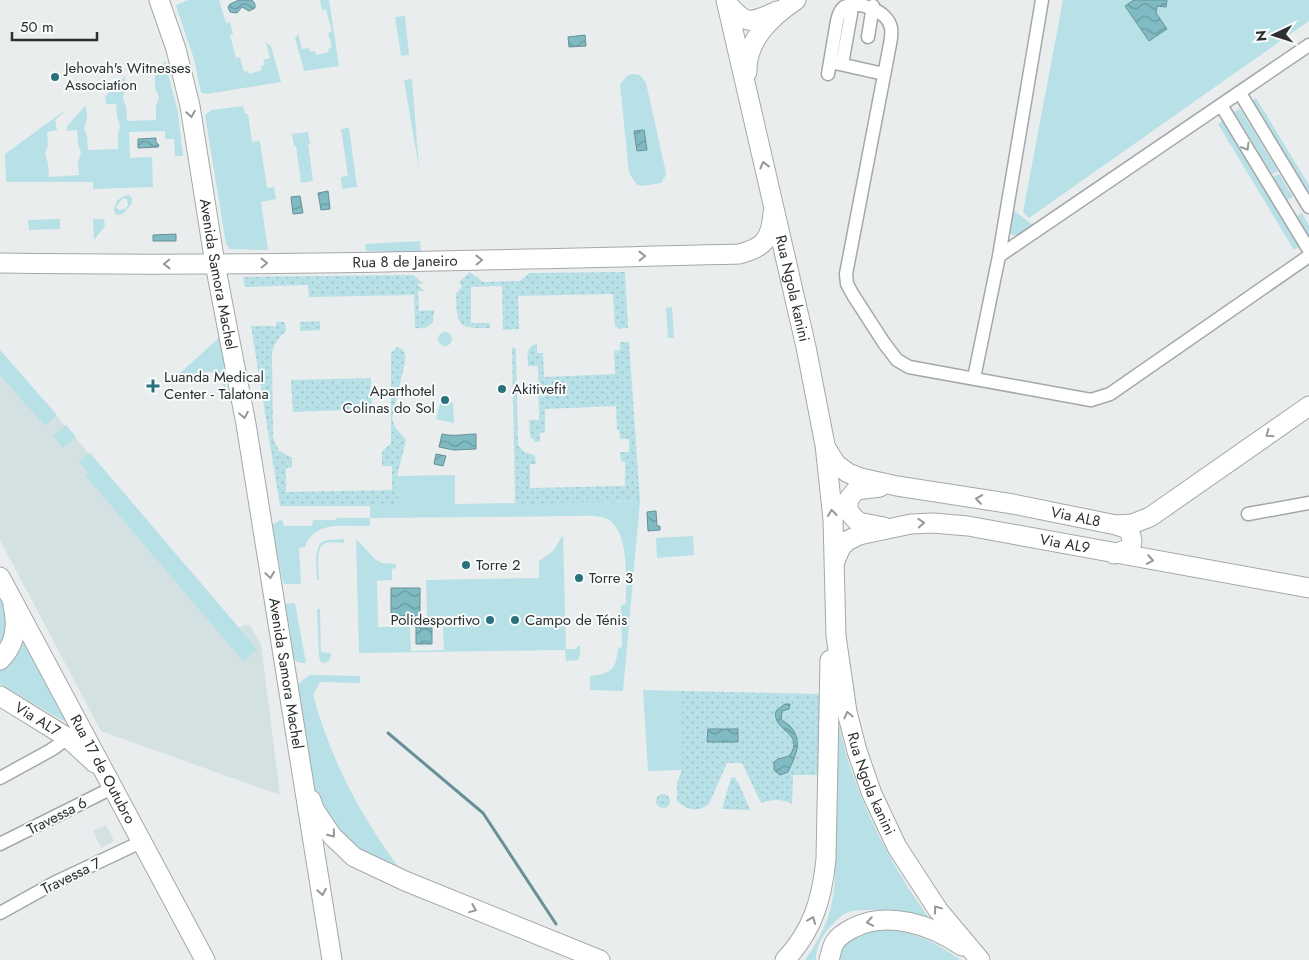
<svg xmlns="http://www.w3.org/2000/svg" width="1309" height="960" font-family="Jost,sans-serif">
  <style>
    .built { fill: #d4e1e2 }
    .green { fill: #b7e1e6; fill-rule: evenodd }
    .garden { fill: url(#garden-dots) }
    .water { fill: url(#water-waves); stroke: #679197 }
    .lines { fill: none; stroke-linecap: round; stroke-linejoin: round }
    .stream { stroke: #679197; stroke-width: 3 }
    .street-casing { stroke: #a5a8a9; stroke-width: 15 }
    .secondary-casing { stroke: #a5a8a9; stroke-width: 21 }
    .street { stroke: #fff; stroke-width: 12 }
    .secondary { stroke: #fff; stroke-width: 19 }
    .oneway { stroke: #969898 }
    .poi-dot { fill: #29727b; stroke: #f7fbfb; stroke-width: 2 }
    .labels { text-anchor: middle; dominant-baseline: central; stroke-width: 4; stroke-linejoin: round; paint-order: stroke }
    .poi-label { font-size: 15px; fill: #2e3030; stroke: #f7fbfb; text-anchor: start }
    .street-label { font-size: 15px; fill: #2e3030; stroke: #f7fbfb }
  </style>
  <defs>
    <pattern id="garden-dots" width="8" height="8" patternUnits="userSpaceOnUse" patternTransform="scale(1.25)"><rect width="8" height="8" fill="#b7e1e6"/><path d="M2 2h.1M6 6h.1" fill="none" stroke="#9ec1c6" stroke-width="1.8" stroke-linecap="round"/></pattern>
    <pattern id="water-waves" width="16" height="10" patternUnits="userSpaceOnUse" patternTransform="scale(1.25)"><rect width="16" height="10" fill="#80bbc3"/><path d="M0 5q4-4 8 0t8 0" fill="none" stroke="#69989f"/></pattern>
  </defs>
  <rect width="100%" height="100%" fill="#eaedee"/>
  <!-- built -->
  <path class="built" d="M0 350 239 628 244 625H250L261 644 280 795 101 731 0 540Z
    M106 825 114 841 101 848 93 831Z"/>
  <!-- green -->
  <path class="green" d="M189 0H219L226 23 230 22 233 34 230 35 236 58 240 57 244 72 248 71 249 74 262 70 261 66 265 65 263 60 270 58 266 43 271 46 281 82 207 94 201 93 194 59 176 6 178 4Z
    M320 0H329L339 66 304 71 295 38 298 34 302 49 309 48 311 52 315 51 316 55 329 52 328 49 332 47 328 33 332 32 326 9 322 10Z
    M1063 0H1309V21L1029 218 1023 212Z
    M405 16 409 55 401 56 395 17Z
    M165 61 178 113 183 156H175L174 139H165V131L129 132 130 158 152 157 153 187 93 189V182H6L5 154 64 111V112L55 120 57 130 47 132 48 145 45 154 48 163 49 177 79 175 78 162 81 153 78 144 77 130 67 131V126L86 105 87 119 84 128 87 136 88 150 118 149V135L120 126 117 117 116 104H106L105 97 125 76V89L123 98 126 107 127 121 156 120V106L159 97 155 88V74L145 75 151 66H161Z
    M634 74 640 75 646 83 665 168 666 175 661 183 642 186 637 185 629 173 620 84 628 75Z
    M412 79 419 168 404 80Z
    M1256 98 1309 185V197L1251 102Z
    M243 106 245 114H248L252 142 260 141 267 188 274 187 276 199 261 202 268 250 230 249 226 244 205 115 211 110Z
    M1240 109 1278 171 1272 174 1234 112Z
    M1223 121 1299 247 1294 250 1218 124Z
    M349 128 357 187 342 189 341 177 348 176 341 129Z
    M308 132 310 144H308L313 181 301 183 296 146H294L292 134Z
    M1279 174 1293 197 1287 200 1273 177Z
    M128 195 132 198V203L123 214 116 215 114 210C115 202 119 197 128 195ZM123 198 127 199 128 205 125 209 119 210 116 207Z
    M1012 209 1034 226 1018 236 1012 235 1008 228Z
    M1302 213 1309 226V239L1296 217Z
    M60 219V229L29 230 28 220Z
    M93 219H104L105 226 94 240Z
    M420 241 421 253 366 251 365 244Z
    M672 307 674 338H668L666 308Z
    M438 339a7 7 0 1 1 14 0a7 7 0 1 1-14 0Z
    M222 335 226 390 219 378 212 372H199L196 375 179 374Z
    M0 350 57 415 45 426 0 375Z
    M441 400 453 403 454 423 436 419Z
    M66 425 76 437 63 448 53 436Z
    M90 453 257 649 243 661 85 475 88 472 79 462Z
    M455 475V504L640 501 623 691 590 690V676C612 674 616 669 618 648L622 647 621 605 626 604C625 580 631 529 605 518 595 515 584 516 574 516L370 518V526C346 527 315 519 305 547L299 548 301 584H285L283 583 272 525 282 519 284 526H312L313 520H336L337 518H370V506L398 505 397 476Z
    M563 535 566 649H577V646H580V655L578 660 566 661 565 650 359 653 356 539 375 559 382 563 396 564V568L392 569V580L377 581 378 627H410L411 651 444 650 443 627H463V616L427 617 426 580 539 578V561L553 551Z
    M693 536 694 555 657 558 656 538Z
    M344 539V543C339 543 329 541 324 544 315 549 319 571 319 580H317L316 555 320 543 327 540Z
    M0 594 10 619 0 652Z
    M295 603 306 663C300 663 296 663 293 657L284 604Z
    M317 609H320L321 652 331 653 330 660 325 663 321 662 319 657Z
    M26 634 73 724 60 719 0 684V668C15 660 21 649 26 634Z
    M310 675 360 676V683L320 682 313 695C332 763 361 817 403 873L373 859 350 842 327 816 312 785 296 688 299 683Z
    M643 690 682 691V770L648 771Z
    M837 718C841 733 844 749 849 763 868 821 897 875 933 923 911 912 894 909 869 910 862 910 853 910 846 913 840 916 834 923 829 928 821 937 816 948 816 960H805C825 931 832 914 835 879Z
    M879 929C914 931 932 940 961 960H837L838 951 861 930Z"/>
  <!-- garden -->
  <path class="garden" d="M470 272 483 282 520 281 529 273 625 272 628 328 618 329V327H615L613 294 518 296 519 329 503 330 502 286 471 287V323H490V328C457 329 457 325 456 294L462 286 459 282Z
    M413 275 423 283 417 284 424 291H418L419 311 434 310 433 322C427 328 423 329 415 328L414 295 309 297 308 285 245 287 243 277Z
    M320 321V330L300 331V322Z
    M276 322H285L286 331C278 338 274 343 272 353L273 438 279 451 292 458V467L286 468V492L392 490V466H382V452L391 443V353L397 347C405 350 406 354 405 362L392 419 395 427 406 440 397 476 398 506H280L251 326H276Z
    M620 342H629L640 501 515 504 512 347 516 349 518 445 524 452 535 455 536 464H530V488L625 486V462L621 461 620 452H629V439H620L619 430H617L616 406 545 409V432L540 433V442H535L530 436 529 420H539V417L538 366H528C528 356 525 346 537 344V353H543L544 377 615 374 614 351 620 350Z
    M371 378 372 409 293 412 291 380Z
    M682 691 821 694 818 775H793L792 804C781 799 773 799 761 803L742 763H727L709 804C698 813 687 810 677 801V783L682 770Z
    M734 777 738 782 750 810 722 809 731 778Z
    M656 801a7 7 0 1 1 14 0a7 7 0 1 1-14 0Z"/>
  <!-- water -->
  <path class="water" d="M239 0H252L255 4V8L249 11 242 7 237 13 230 12 228 7 230 4Z
    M1134 0H1167L1166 7 1157 6 1156 13 1167 29 1149 41 1125 6Z
    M585 35 586 46 569 47 568 37Z
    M644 130 647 150 637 151 634 131Z
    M156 138V142L159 145 158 147 138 148V139Z
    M328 191 330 209 321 210 318 193Z
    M300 196 303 213 293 214 291 197Z
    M176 234V241H153V235Z
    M442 434C455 437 463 434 476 434V449L454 450 439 447Z
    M436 454 446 456 443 466 434 464Z
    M656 511 657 526H660V530L648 531 647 512Z
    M391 588H420V628H432V644H416V616H391Z
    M785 704H790L789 709 782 711 781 719C784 722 787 723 790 726 804 742 795 756 788 772L780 775 774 770V762L778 759 789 756C807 733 771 731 776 711Z
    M708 729H738V742H707Z"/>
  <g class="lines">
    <!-- stream -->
    <path class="stream" d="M388 733 483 813 556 924"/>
    <!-- street casing -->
    <g class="street-casing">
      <path id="street" d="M868 37 873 6
        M835 63 884 74
        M842 64 851 14 852 3
        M828 74 837 21C838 16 840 10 844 7 859 0 888 11 891 28 892 33 891 39 890 44L846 274 847 284 853 295 884 343 897 360 909 367 1091 400 1110 394 1309 256
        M1240 93 1309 207
        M1221 105 1309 250
        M999 256 1309 45
        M974 378 999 256 1042 0
        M1248 514 1309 503
        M0 778 51 750 68 738
        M0 844 114 787
        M0 913 54 883 143 841"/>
    </g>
    <!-- secondary casing -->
    <g class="secondary-casing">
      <g id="secondary">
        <path id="s1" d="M159 0 176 49 190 106 215 264 246 424 332 960"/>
        <path id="s2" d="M726 0 806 347 825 445 833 519 836 636 847 712 857 751 872 794 897 847 938 910 980 960"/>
        <path d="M727 3C746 26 751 23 777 11"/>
        <path d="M747 72C746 40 771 17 796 0"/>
        <path id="s3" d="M0 263C246 267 493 260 739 254 764 248 771 239 773 213"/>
        <path id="s4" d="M826 448 836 464 848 473 861 478 897 486 1013 504 1116 525 1132 524 1150 517 1309 406"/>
        <path d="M880 487 856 490 848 500V511L858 522 884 527"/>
        <path d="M1114 554C1130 549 1137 546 1128 529L1116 525"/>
        <path id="s5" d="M835 561 841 547 847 541 859 535 911 524 933 523 968 526 1309 588"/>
        <path id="s6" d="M0 577 205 960"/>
        <path d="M0 660C15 645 18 626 13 606"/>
        <path id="s7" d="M0 696 68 738 95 763"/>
        <path d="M311 800 314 809 332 836 354 857 405 881 600 960"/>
        <path d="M785 960C813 930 822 899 826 859L830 660"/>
        <path d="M829 960C831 954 832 946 835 942 839 936 847 931 853 928 887 910 932 925 962 946"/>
      </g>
    </g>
    <!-- street -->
    <use href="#street" class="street"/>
    <!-- secondary -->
    <use href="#secondary" class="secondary"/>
  </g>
  <!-- one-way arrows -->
  <defs><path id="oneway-chevron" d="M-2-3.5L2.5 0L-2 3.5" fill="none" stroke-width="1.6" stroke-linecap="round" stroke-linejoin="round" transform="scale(1.25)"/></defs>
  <g class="oneway">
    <use href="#oneway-chevron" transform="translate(191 114) rotate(81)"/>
    <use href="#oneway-chevron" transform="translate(1246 147) rotate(59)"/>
    <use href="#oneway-chevron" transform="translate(764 165) rotate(-104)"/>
    <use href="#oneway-chevron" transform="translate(642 256) rotate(-1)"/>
    <use href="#oneway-chevron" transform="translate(479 260) rotate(-1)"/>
    <use href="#oneway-chevron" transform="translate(264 263) rotate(-1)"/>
    <use href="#oneway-chevron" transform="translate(167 264) rotate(179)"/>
    <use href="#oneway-chevron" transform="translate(244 415) rotate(79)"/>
    <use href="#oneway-chevron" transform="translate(1269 434) rotate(145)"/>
    <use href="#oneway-chevron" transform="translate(979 499) rotate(-171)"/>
    <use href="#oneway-chevron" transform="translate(832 513) rotate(-96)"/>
    <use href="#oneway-chevron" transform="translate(921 523) rotate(-3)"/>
    <use href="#oneway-chevron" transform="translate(1150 560) rotate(10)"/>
    <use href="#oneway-chevron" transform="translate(270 575) rotate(82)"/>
    <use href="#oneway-chevron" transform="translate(848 715) rotate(-103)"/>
    <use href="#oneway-chevron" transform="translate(332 834) rotate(51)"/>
    <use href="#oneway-chevron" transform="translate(322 892) rotate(80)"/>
    <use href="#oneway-chevron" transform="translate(473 909) rotate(22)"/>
    <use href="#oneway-chevron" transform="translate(937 909) rotate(-127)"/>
    <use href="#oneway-chevron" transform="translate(812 920) rotate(-67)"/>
    <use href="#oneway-chevron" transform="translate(870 922) rotate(170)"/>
  </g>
  <!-- markers -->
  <g class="poi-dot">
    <circle cx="55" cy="77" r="5"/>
    <path d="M150.5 378.5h5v5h5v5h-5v5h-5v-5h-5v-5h5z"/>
    <circle cx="502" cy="389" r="5"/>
    <circle cx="445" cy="400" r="5"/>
    <circle cx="466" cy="565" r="5"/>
    <circle cx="579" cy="578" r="5"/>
    <circle cx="490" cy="620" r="5"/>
    <circle cx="515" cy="620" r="5"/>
  </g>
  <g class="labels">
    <!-- poi labels -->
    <g class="poi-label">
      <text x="65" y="68">Jehovah's Witnesses<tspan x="65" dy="17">Association</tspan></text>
      <text x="164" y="377">Luanda Medical<tspan x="164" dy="17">Center - Talatona</tspan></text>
      <text x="512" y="389">Akitivefit</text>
      <text x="435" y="391" text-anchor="end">Aparthotel<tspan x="435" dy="17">Colinas do Sol</tspan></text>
      <text x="476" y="565">Torre 2</text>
      <text x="589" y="578">Torre 3</text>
      <text x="480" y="620" text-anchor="end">Polidesportivo</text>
      <text x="525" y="620">Campo de Ténis</text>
    </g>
    <!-- street labels -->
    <g class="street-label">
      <text stroke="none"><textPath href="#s3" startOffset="405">Rua 8 de Janeiro</textPath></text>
      <text stroke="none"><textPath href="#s1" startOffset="281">Avenida Samora Machel</textPath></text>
      <text stroke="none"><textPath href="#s2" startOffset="296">Rua Ngola kanini</textPath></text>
      <text stroke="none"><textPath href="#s4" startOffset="266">Via AL8</textPath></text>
      <text stroke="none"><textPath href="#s5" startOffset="246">Via AL9</textPath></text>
      <text stroke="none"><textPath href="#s1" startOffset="686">Avenida Samora Machel</textPath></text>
      <text stroke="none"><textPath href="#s7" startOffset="44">Via AL7</textPath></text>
      <text stroke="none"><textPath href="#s6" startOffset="218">Rua 17 de Outubro</textPath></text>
      <text stroke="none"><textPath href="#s2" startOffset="800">Rua Ngola kanini</textPath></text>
      <text transform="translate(57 816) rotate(-27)">Travessa 6</text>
      <text transform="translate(71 876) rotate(-26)">Travessa 7</text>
    </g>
  </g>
  <!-- north arrow -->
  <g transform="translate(1274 35) rotate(266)" stroke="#f7fbfb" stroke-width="4" paint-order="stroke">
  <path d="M0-4L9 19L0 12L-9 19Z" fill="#2e3030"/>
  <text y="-8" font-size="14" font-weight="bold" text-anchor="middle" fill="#2e3030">N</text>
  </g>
  <!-- scale -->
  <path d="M12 32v8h85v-8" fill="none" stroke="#2e3030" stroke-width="2.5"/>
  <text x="20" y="32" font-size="15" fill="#2e3030" stroke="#f7fbfb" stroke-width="4" paint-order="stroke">50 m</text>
</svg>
